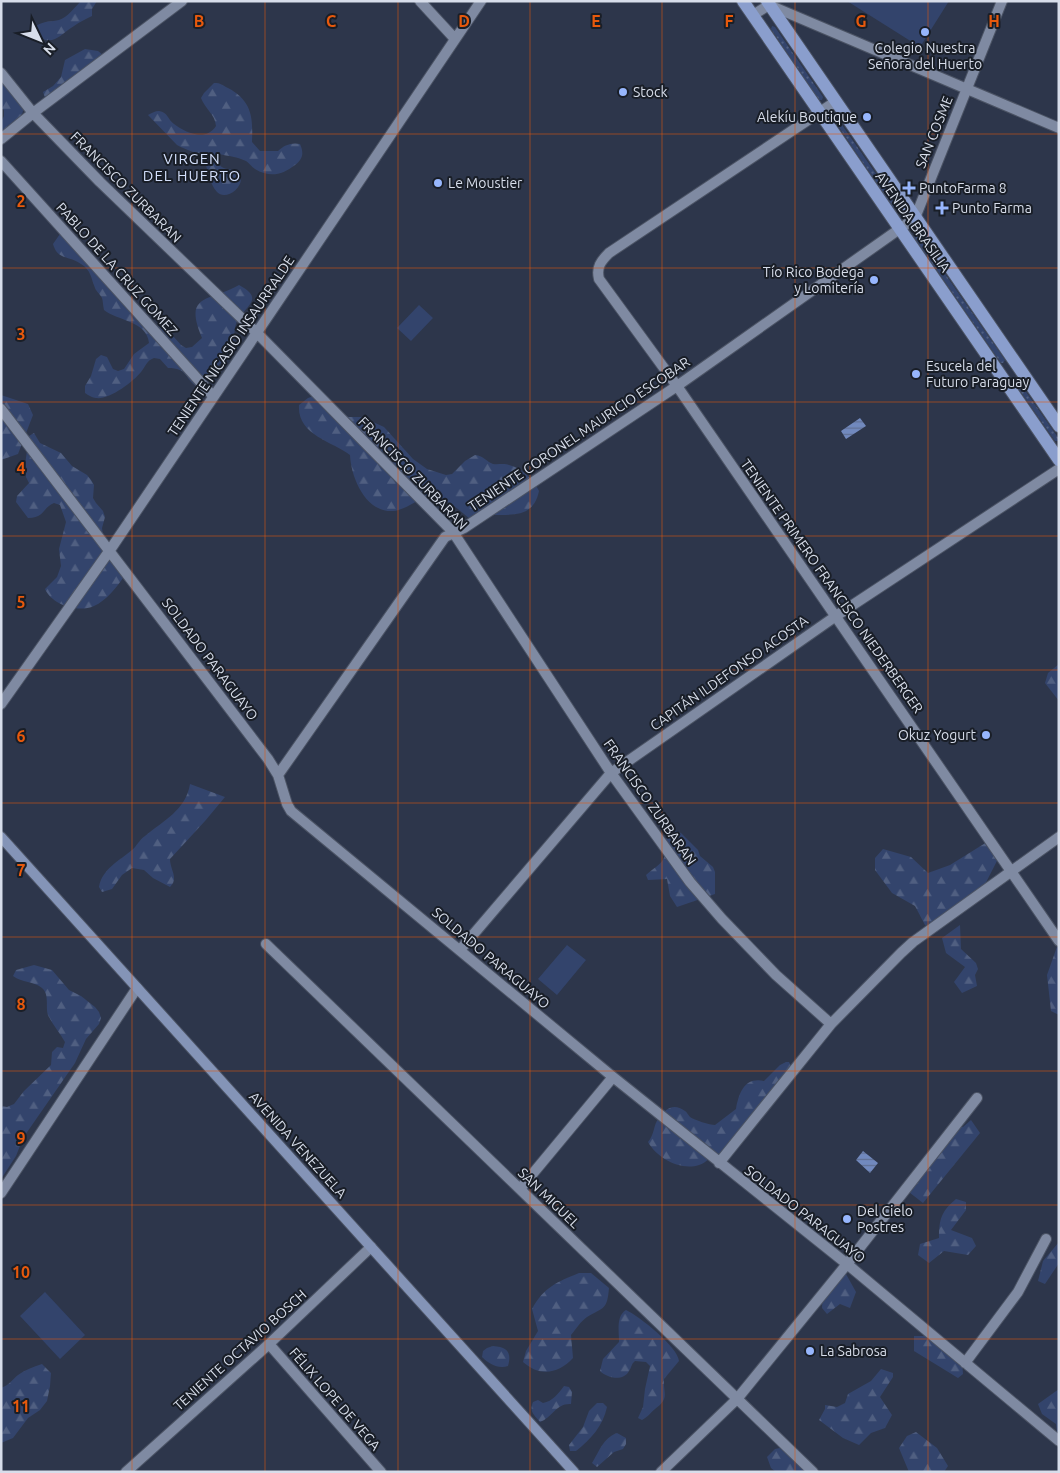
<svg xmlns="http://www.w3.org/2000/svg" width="1060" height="1473" font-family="Ubuntu,sans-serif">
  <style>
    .grass { fill: url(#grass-dots) }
    .forest { fill: url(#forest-firs) }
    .garden { fill: #33446c }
    .water { fill: url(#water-rules) }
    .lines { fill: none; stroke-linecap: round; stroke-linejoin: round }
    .minor-casing { stroke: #4b5364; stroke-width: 12 }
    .secondary-casing { stroke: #4b5364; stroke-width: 12 }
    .primary-casing { stroke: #4b5364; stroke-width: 14 }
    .minor { stroke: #7f8aa2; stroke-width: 10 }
    .secondary { stroke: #8494b7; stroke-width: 10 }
    .primary { stroke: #8a9ecd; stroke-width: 12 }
    .grid { fill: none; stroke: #e8590c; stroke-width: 1; stroke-opacity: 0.55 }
    .poi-dot { fill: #97b6fd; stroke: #191e27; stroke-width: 2 }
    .labels { text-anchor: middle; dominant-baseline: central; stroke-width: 4; stroke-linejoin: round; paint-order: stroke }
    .poi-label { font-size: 14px; fill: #d7ddea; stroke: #191e27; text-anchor: start }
    .street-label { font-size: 14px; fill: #d7ddea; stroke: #191e27 }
    .neighbourhood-label { font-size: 15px; letter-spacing: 1px; fill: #d3dffb; stroke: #191e27 }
    .grid-label { font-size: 16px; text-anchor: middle; font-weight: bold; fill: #e8590c; stroke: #191e27; stroke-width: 4; stroke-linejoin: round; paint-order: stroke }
  </style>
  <defs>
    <pattern id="grass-dots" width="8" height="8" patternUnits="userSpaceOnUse" patternTransform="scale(1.25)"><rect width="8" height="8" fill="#33446c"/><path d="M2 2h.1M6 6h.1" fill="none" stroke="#505f81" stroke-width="1.8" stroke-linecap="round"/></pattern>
    <pattern id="forest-firs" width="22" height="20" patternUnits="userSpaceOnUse" patternTransform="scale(1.25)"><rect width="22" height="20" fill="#33446c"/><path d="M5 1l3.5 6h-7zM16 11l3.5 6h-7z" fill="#505f81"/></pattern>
    <pattern id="water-rules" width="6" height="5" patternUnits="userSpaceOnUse" patternTransform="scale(1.25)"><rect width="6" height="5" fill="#7189be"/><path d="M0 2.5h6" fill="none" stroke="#607094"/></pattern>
  </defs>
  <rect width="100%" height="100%" fill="#2d364b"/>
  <!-- grass -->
  <path class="grass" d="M772 26 775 27 823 97 822 100H819L771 29Z
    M833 115H835L897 204 896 207H893L832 117Z
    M916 234 918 235 1005 360 1003 363H1001L914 237Z
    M1020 385 1022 386 1059 439 1058 441H1055L1018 388Z"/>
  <!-- forest -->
  <path class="forest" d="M81 1H97L92 9V16C86 19 79 22 74 26 58 36 53 48 34 34L32 29C41 21 48 22 59 20 67 18 75 7 81 1Z
    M85 49 98 51 103 55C91 69 68 104 49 102L45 98 43 92 53 86 61 77 65 60Z
    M1 78C29 111 32 106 1 139V122L4 116V110L1 108Z
    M214 83C221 83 222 85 228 88 252 101 253 117 252 142L260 151H278C284 145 292 142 300 144 304 153 303 159 295 165 282 175 270 178 255 169 252 167 249 163 246 161 238 157 228 156 219 154L217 158C219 171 228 168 238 171 249 185 226 202 217 192 209 183 208 170 204 159 196 151 187 151 177 145L148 115C152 113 155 111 159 111 168 112 168 120 174 124 186 133 206 142 216 126 215 114 205 109 201 98L204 93Z
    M65 232 147 319 173 336 181 345 186 348 192 347 202 338C183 293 209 302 239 285 267 300 243 306 236 324 233 331 236 340 233 347 227 359 207 377 196 386 184 378 188 368 168 368L160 359 154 358C146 361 146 366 141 372 133 382 109 400 96 398 93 398 88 395 85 393V386L91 376 96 359 101 355 107 357 113 369 118 371 124 369 134 354 149 343C147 321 118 321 104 310 103 306 103 301 102 298 100 294 96 291 95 288 91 278 91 270 81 264 69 255 58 261 53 244L60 234Z
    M1 395 28 404 33 415 18 454 1 460Z
    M314 396 338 414 349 417H362L384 427 413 459 427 469 446 475 452 474 465 461 475 455C484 456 487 462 493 464 498 465 504 463 509 465 522 468 534 480 539 491 533 519 512 514 490 515 483 515 477 517 470 519 459 510 448 499 434 497 419 496 407 510 393 511 366 513 351 478 350 455 332 441 297 435 299 405L308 398Z
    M34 433 40 443 61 453 72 466 87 475 91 480 94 485 93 498 96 503 103 511 105 517 102 528 103 535 125 575C118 586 106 601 94 606 78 613 52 605 45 589L57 577 61 566 59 549 66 522 60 505 54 503C42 508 45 518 28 518L16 502 17 496 29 483 26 477 25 465 29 436Z
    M1059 664V701L1045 683 1048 673Z
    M190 784 225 797 205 821 170 859C170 870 179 878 170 887L153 878 144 870 132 868 122 875 112 889 102 892 99 887C102 869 119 861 132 850 137 846 139 840 145 836 163 821 186 810 190 784Z
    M676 831 681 833 698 850 700 856 713 867 715 872V894L677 907 670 896 667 879 648 880 646 875C652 869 660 866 664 858 669 846 658 839 676 831Z
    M987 842 999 857 979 896 937 932 925 925 915 906 892 893 875 870V858L883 849 911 857 928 873 950 865Z
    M960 925 961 949 976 963 978 969 975 975 977 986 962 993 954 982 965 967 946 953 942 938Z
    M1059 941V1015L1051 1011 1047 975Z
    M34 965 52 970 69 990 81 996 95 1007 99 1012 101 1018 99 1024 86 1039 75 1063 23 1138 16 1156 1 1179V1106L7 1107 14 1104 24 1091 51 1065 52 1052 57 1047 63 1048 65 1042C60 1033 52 1024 48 1015 45 1007 50 995 42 988 34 981 22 983 13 976L16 970Z
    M786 1062H789L792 1068 728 1155C722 1156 713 1156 709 1159 705 1162 703 1164 699 1165 680 1171 657 1158 648 1142 655 1134 653 1125 659 1118 666 1108 674 1103 685 1111 687 1112 688 1115 690 1117 694 1120 710 1125 715 1125L736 1109C739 1092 745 1077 764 1081L780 1065Z
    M971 1120 980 1133 923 1203 905 1189 955 1127H963Z
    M956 1199 966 1202V1210L951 1230 972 1238 976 1246 968 1255 944 1251 929 1263 918 1255 920 1244 939 1238C939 1218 942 1211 956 1199Z
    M1059 1242V1263L1045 1284 1038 1281 1043 1261Z
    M579 1273H591L609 1288C607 1310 604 1307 587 1317 581 1321 576 1329 571 1335L573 1358C558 1374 540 1377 523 1362L526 1351 538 1331 532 1309C544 1287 557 1282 579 1273Z
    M846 1274 856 1292 850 1308 840 1304 827 1314 822 1308 823 1289Z
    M626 1310C639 1316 678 1347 679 1361L664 1379C663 1394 670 1398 655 1409 650 1413 648 1417 642 1420L638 1418 643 1407 645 1389 650 1366 646 1362 635 1361C631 1364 632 1367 629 1371 623 1382 607 1378 600 1371L603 1359 619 1342C619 1331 616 1316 626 1310Z
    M914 1336H927L962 1362 963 1374 958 1378 914 1351Z
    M493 1346C507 1347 512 1352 508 1366 498 1369 489 1364 482 1357L483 1351 487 1348Z
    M42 1364 51 1373 50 1386 47 1401 40 1410 28 1418 13 1438 1 1443V1388C9 1385 12 1380 18 1375 25 1370 33 1367 42 1364Z
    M881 1369 893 1373V1377L880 1397 892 1415 885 1428 871 1433 859 1445 843 1438 819 1420 825 1409V1405L837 1407 845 1403 848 1394 871 1381Z
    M564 1386 569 1387 572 1392 571 1404C556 1403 553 1417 540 1422 534 1415 529 1412 533 1402L538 1400 543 1403C553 1401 558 1394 564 1386Z
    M1059 1389V1434L1057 1432 1056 1424 1042 1414 1038 1404Z
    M597 1403H603L607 1407C603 1426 591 1439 576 1451H570L569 1445 583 1427 589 1411Z
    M916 1432 937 1448 948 1466 944 1472H909L899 1448 907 1436Z
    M617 1433 626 1438V1444L623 1449 614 1452 597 1467 592 1463C599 1452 603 1438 617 1433Z
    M780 1448 792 1450 812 1472H776L771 1468 767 1457 775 1449Z"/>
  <!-- garden -->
  <path class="garden" d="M847 1H949L920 47Z
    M419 305 433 318 411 341 397 328Z
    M567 945 586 960 557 995 538 979Z
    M45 1292 85 1335 60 1359 20 1316Z"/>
  <!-- water -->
  <path class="water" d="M860 418 866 426 846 439 841 431Z
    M863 1151 878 1163 870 1173 856 1160Z"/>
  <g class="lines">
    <!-- minor casing -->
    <g class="minor-casing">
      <path id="minor" d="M420 1 455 39
        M753 15 769 5 1059 128
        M1 73 33 113 100 182 257 333 453 532 611 773 690 882 722 919 776 975 831 1024
        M835 102 609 253C601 261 596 267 599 279L677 386 1059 941
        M1 139 33 113 182 1
        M1 161 213 396
        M1 409 268 759 278 775 287 804 291 811 613 1077 847 1264 1059 1441
        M1 704 110 550 481 1
        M278 775 445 537 464 528 677 386 915 218 1002 1
        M266 944 813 1472
        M460 950 611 773 836 616 1059 469
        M719 1163 831 1024 901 953 913 942 1059 837
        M520 1189 613 1077
        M1 1193 137 988
        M269 1344 381 1472
        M965 1363 1018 1292 1046 1239
        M126 1472 269 1344 371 1247
        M661 1472 737 1399 847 1264 977 1098"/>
    </g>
    <!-- secondary casing -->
    <g class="secondary-casing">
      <path id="secondary" d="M1 837 574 1472"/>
    </g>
    <!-- primary casing -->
    <g class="primary-casing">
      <path id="primary" d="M743 1 1059 460
        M767 1 1059 426"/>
    </g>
    <!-- minor -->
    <use href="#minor" class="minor"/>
    <!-- secondary -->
    <use href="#secondary" class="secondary"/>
    <!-- primary -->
    <use href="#primary" class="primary"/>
  </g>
  <!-- grid -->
  <path class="grid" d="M132 1V1472M265 1V1472M398 1V1472M530 1V1472M662 1V1472M795 1V1472M928 1V1472M1 134H1059M1 268H1059M1 402H1059M1 536H1059M1 670H1059M1 803H1059M1 937H1059M1 1071H1059M1 1205H1059M1 1339H1059"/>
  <!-- markers -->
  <g class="poi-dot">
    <circle cx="925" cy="32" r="5"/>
    <circle cx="623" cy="92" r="5"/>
    <circle cx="867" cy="117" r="5"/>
    <circle cx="438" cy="183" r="5"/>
    <path d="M906.5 180.5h5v5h5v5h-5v5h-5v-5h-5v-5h5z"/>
    <path d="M939.5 200.5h5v5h5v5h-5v5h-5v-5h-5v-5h5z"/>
    <circle cx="874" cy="280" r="5"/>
    <circle cx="916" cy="374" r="5"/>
    <circle cx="986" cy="735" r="5"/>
    <circle cx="847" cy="1219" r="5"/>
    <circle cx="810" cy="1351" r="5"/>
  </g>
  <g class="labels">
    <!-- poi labels -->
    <g class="poi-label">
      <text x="925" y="48" text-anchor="middle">Colegio Nuestra<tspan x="925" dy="16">Señora del Huerto</tspan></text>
      <text x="633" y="92">Stock</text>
      <text x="857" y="117" text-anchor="end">Alekíu Boutique</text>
      <text x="448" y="183">Le Moustier</text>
      <text x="919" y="188">PuntoFarma 8</text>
      <text x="952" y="208">Punto Farma</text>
      <text x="864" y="272" text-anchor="end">Tío Rico Bodega<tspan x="864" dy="16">y Lomitería</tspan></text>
      <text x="926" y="366">Esucela del<tspan x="926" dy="16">Futuro Paraguay</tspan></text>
      <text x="976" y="735" text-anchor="end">Okuz Yogurt</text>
      <text x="857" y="1211">Del Cielo<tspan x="857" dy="16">Postres</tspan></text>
      <text x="820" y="1351">La Sabrosa</text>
    </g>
    <!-- street labels -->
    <g class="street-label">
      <text transform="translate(934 132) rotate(-68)">SAN COSME</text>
      <text transform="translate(126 187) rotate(45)">FRANCISCO ZURBARAN</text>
      <text transform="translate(913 222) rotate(55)">AVENIDA BRASILIA</text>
      <text transform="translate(117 269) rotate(48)">PABLO DE LA CRUZ GOMEZ</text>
      <text transform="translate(231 346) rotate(-56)">TENIENTE NICASIO INSAURRALDE</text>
      <text transform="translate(579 434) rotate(-34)">TENIENTE CORONEL MAURICIO ESCOBAR</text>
      <text transform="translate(413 473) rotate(46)">FRANCISCO ZURBARAN</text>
      <text transform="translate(832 586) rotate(55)">TENIENTE PRIMERO FRANCISCO NIEDERBERGER</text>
      <text transform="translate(210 659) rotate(53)">SOLDADO PARAGUAYO</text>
      <text transform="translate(729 673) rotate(-35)">CAPITÁN ILDEFONSO ACOSTA</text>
      <text transform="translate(650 802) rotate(55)">FRANCISCO ZURBARAN</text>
      <text transform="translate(491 958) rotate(40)">SOLDADO PARAGUAYO</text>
      <text transform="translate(298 1145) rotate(48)">AVENIDA VENEZUELA</text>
      <text transform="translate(549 1198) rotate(44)">SAN MIGUEL</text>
      <text transform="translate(805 1214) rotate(38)">SOLDADO PARAGUAYO</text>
      <text transform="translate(240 1350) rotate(-42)">TENIENTE OCTAVIO BOSCH</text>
      <text transform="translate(335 1399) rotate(49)">FÉLIX LOPE DE VEGA</text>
    </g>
    <!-- neighbourhood labels -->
    <g class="neighbourhood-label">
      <text x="192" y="158">VIRGEN<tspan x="192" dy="17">DEL HUERTO</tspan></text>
    </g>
  </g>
  <g class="grid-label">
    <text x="199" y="27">B</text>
    <text x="331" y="27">C</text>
    <text x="464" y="27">D</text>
    <text x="596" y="27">E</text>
    <text x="729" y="27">F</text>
    <text x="861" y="27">G</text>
    <text x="994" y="27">H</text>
    <text x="21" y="207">2</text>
    <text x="21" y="340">3</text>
    <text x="21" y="474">4</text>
    <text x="21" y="608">5</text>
    <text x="21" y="742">6</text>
    <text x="21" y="876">7</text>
    <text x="21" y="1010">8</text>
    <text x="21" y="1144">9</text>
    <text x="21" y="1278">10</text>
    <text x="21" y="1412">11</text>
  </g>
  <!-- border -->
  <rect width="1060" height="1473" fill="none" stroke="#d7ddea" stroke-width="5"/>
  <!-- north arrow -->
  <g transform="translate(40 40) rotate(133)" stroke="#191e27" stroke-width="4" paint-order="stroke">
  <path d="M0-4L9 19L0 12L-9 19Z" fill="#d7ddea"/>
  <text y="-8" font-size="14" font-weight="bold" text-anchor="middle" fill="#d7ddea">N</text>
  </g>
</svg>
